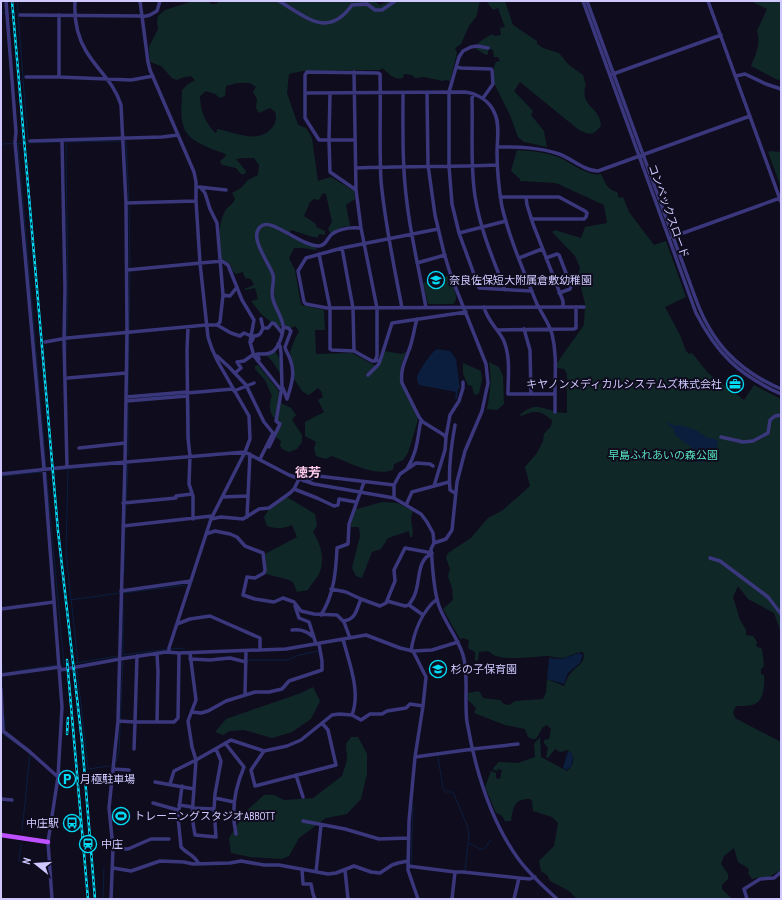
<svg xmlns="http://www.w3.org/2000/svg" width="782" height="900" font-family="'PT Sans Narrow','Noto Sans JP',sans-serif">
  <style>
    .green { fill: #0f2827; fill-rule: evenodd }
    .water { fill: #0b1e3e }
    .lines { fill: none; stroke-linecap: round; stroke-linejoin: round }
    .stream { stroke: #0b1e3e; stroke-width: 1 }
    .minor { stroke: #3a377d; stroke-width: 3.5 }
    .major { stroke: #be50ff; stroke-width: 4.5 }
    .rail-casing { stroke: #01daf3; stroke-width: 2.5 }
    .rail { stroke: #0f0c1e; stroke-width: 1; stroke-dasharray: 3; stroke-linecap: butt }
    .labels { text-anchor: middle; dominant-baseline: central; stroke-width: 4; stroke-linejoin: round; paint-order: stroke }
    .street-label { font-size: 11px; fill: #cfc9ff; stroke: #0f0c1e }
    .poi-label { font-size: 11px; fill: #cfc9ff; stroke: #0f0c1e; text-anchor: start }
    .park-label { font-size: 11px; fill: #56debc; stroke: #0f0c1e }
    .quarter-label { font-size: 13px; font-weight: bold; fill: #ffcbec; stroke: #0f0c1e }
  </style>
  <rect width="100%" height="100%" fill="#0f0c1e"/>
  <!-- green -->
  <path class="green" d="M193 1H208L211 4H216L219 1H374L380 5 389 1H480L476 17 469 26 461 44 455 48 457 53 450 81 446 80 443 81 424 77 415 78 412 75 404 74 403 78C394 81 389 73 382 68L380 70 303 71 289 74 287 93 298 125 306 128 312 138 318 181 331 177 354 191 355 199 346 205 350 226 342 227 331 234 328 229 332 222 326 194 323 193 319 200 314 199 310 202 304 216 316 224V227L325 231V235L319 234 318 237H313L291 230 288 236 315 247 317 250 302 248H294L289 258 295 270 301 305 324 310 325 330H315L316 354 352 353 376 366 385 351 401 354 406 352C391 387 409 390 418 420L408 453 403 460 394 464 393 470C371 477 351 462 331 456L326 459 316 456 314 448 316 442 305 436V422L324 412 318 400 323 397 321 391 318 388 309 395 303 392 294 379 293 364 290 352 295 339 299 331 295 326 291 328 280 326 276 329 271 322 262 315 251 301 258 299 255 288 245 290 244 289 254 285 251 279 245 278 243 272 236 274 233 272 230 264 221 258C220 241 217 227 225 211 228 206 233 205 235 199L232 193 241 188 248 180 258 175 259 165 254 158H243L236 159 246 171 245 174H241L236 168 222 165 220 161 225 157 226 154C212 149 187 142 183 125 180 115 182 101 182 90L187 85 195 80 191 76 181 78 177 80 172 78 161 66 150 62 149 47 158 29 157 22 158 16 165 10ZM237 83H250L256 87 253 92 257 99 256 108 259 113 270 108 275 112C277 119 276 123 271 129 257 144 235 132 217 129V132L215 133C204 119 201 114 200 96L206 91 215 94 220 98 225 96 226 86Z
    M486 1H505L513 25 537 41V44L543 48 559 53 569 65 583 75 586 86 585 87C581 108 600 106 601 126 592 136 591 135 579 130L520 82 514 91 533 111 531 115 544 131 547 147 524 142 518 137 510 115 494 83V67L496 62 500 61 498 57H494L493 50 490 49 488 51V54L486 55 476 49 479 42 492 34 494 36 501 35 500 28 505 27 498 8 493 10Z
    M751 1H781V79L778 80 751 66C756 54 761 44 757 31L767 9Z
    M517 150C530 151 545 152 558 157 571 162 587 177 601 174 605 182 607 190 617 192L619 198 623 197 629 212 654 245 666 241 686 297 665 307 680 335 686 351 689 354 692 353 708 373 744 400 754 385 781 399V633L774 613 748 599 738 586 733 597 740 620 746 630V635L753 636 757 642 756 646 762 649 764 666 761 669V674L764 675C765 684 764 703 752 705 747 706 741 706 736 706L733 712 735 718 781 742V868L779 871 769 877H761L752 879 748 873 749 871 748 868 738 862 734 848 724 856 721 864 728 874V879L722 885V889L732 899H577L569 891 550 881 548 876 541 871 539 861 554 846 558 823 552 817 533 811 532 801 530 799C514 798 513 808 511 821H505C503 817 501 814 496 813L485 787 491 771 496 773V778L500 779 502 770 498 769 497 771 494 770 493 768 499 762 518 763 535 757 534 744 540 737 541 757 567 771C574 766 577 754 567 750L560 752 555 749 548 758 546 757 548 748 544 743V740L549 739 551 729 547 725 543 727 536 739H533L528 737 525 729 505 725 474 713 476 708 468 700V693L479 691 483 698 500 700 504 704 509 705 515 701 543 699 546 693 547 679 564 686C566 682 567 677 570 674 575 667 587 663 583 652 575 652 569 657 562 658 556 658 552 656 546 656 533 657 508 660 496 656 493 655 490 652 488 651L479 652 478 660 475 661V652L468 648 469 640 463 638 460 639 443 609 453 600 452 588 448 576 450 569 446 558 448 553 471 538 488 518 503 510 530 486 525 467 537 453 543 441 544 434 551 426 552 420C540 410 535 410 521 416L520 415C537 398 547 413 567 413V374L564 369 557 368V363L584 325 585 304 578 275 580 268 575 256 552 232 555 230 581 238 585 227 607 223 604 205 556 183 520 181V179L511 171Z
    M771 151 781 152V187L768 152Z
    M448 276C451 284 461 298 453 304H428L423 283Z
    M275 351 280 359 281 375 272 361 266 355Z
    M489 362 499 367 503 376 504 404 497 410 487 409C490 393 492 379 489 362Z
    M463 363 481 371 482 380 479 393 476 395 474 394 472 386 468 385 463 374Z
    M258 365 278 390 280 395 275 417 274 418C269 412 269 403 272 396L265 380 255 369V366Z
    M281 403 291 408 296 415 292 420 302 435V442L297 449 289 452 282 449 280 445 281 441 275 436 282 424 277 420Z
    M287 497 315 514 317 526 313 532C320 543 324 555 321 568 320 575 312 583 308 590L297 592 293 582 286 579 266 574 265 554 297 537 292 525C282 529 277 529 267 526L264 517 269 509Z
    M383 502 397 503 413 511C408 523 415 526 412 537H410L409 531 388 538 381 549 372 552 362 578 356 576 352 568 360 536 359 527H350L355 509C364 508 373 504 383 502Z
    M313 687 320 701 311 719 292 732 272 738 244 730 230 731 223 735 215 732 226 719 301 693Z
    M351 737H358L367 754V774L361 799 347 814 326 818 299 838 289 856 282 859 250 857 231 853 229 838 245 812 264 795H274L284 800 313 798 342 776 347 760 346 744Z"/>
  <!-- water -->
  <path class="water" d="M437 349 450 351 456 359 460 389H458L457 399H455L456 392 419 385C418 382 417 381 417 378 417 373 432 351 437 349Z
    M665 422 676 426 679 425 696 430 706 437 718 440 715 460 700 462 694 461 691 456V447L675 435 674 429Z
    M579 653 583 655 580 663 568 673 564 684 547 679 549 658 562 659Z
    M568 751 572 753 573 758 571 767 566 770 563 768Z"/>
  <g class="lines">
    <!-- stream -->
    <path class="stream" d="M17 1 28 142
      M1 13H16
      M66 142 68 300 66 354
      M66 142 126 141 129 202
      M1 144 60 142
      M18 144 46 468
      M129 205 130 268
      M128 396 130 271
      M141 398 185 394
      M189 402 190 441
      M128 456V403
      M246 456 248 457
      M68 469 66 552 78 663
      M55 470 108 465
      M46 471 64 665 71 664
      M1 476 42 472
      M125 524 128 463
      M124 572 125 527
      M123 593 186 585
      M123 595V655L168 649
      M70 600 120 593
      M1 646 2 674
      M171 649 182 648 185 650
      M216 658 226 657
      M247 660H287L299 655 319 651
      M76 663 119 656
      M77 669 88 769 109 766
      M17 671 57 665
      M2 677V688
      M4 717 5 730
      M1 733 20 746
      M438 757 443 788 445 792H453L467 825 469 835 465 870
      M116 762 119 751 123 660
      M22 831 30 754
      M469 843 480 849H484L491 840
      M21 844 19 861 47 863
      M411 864 413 806
      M103 899 104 868
      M450 899 451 895"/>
    <!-- minor -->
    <path class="minor" d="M6 1 16 132 15 142 44 469 62 707 58 777 48 842 52 899
      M75 1C74 18 77 36 86 51 98 71 114 82 121 105L126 203 127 333 125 462 118 721 109 808 113 848 111 899
      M140 1 148 62 150 70 194 172 196 182V201L200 263 208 337 212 349 218 362 249 416 250 439 245 452 211 519 169 648V652
      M279 1C306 17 328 39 352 5L367 4 375 10H382L395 1
      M583 1 696 313C717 354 739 375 781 394
      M587 1 695 297C711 342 737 370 781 389
      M708 1 781 202
      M20 15 142 16
      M59 15V77
      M142 17 150 15 157 11 160 1
      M488 48 477 46 471 47 463 51 459 57 449 92V166L452 204 459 233 479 288 532 291
      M456 67 461 68 491 69 492 70 493 84 483 98
      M613 74 721 35
      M736 76 745 74 766 84 781 89
      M26 77H59L131 80 153 76
      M305 93V75L307 72 378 73 380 74C381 110 379 146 381 181 385 224 394 266 402 308
      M330 93 329 140H355
      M403 93C403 129 402 166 407 203 411 238 420 273 426 308
      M427 93 428 165 435 215 444 253 451 276 486 364 488 383 482 411 465 451 457 482 452 530 446 539 434 543 431 549C433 568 433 589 439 606 445 623 458 638 463 655 469 674 464 701 467 722 475 768 490 819 517 857 528 873 543 886 557 899
      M474 94 472 98C473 131 470 164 475 196 480 229 493 259 505 290
      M30 141 62 140
      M497 147C518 147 539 147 559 154 571 158 584 171 598 171L750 116
      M356 168C403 166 450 167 497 165
      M199 187 226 190
      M356 190 330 172 329 140H319L305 118V93L465 92C478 94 490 101 495 114 500 125 497 141 497 153 497 171 499 189 502 207 510 240 524 272 537 304 542 314 549 323 552 334 557 354 555 374 555 394H508C508 376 511 356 503 339 497 328 487 320 484 307
      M500 197H559L585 211 587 213 586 217 584 219H531
      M526 197 527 205 533 224 563 301V307
      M126 203 196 201
      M438 229 342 248 306 258 298 271 304 302 306 304 327 308 584 307
      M459 233 506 221
      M672 237 780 198
      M342 248 353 308 354 351
      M319 254 330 308V349L332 350 354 351 372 361H375L377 356V308L361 228 356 190 354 72
      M519 258 542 249
      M546 258 557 254 559 255 571 286 570 289 559 293
      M417 263 445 255
      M127 270 222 261 228 265 242 300 254 320 250 342 254 356 282 391
      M223 295 230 296 237 287
      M417 319C414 329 413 340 409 350 405 361 400 370 402 383L419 417 423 422 444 435 446 438 445 450 434 486
      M217 325 231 333 240 336 244 333 251 336
      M188 327 187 350 188 438 190 456 189 484 193 496V519
      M263 328H268L272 323 275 324 282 333
      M524 329 530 350 531 394
      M498 330 574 329 576 328V307
      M252 341 254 336C260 336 261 333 263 328L261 319
      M45 342 67 338 206 325H217L220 322 223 295 217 223 210 209 205 193 200 187
      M217 356 229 367 246 385 264 422 273 433 260 459
      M376 360 380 361 392 323 466 312
      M258 361 259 359 257 354C261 354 268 355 272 352 279 348 284 332 283 325 281 315 275 308 273 299 270 291 275 283 273 275 271 265 245 234 263 225 274 220 301 246 319 246 326 246 327 238 332 234 341 228 350 227 361 228
      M235 373 241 368 237 362 244 361 254 354
      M368 375 378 365 380 361
      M68 378 126 373
      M283 388 287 399C291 386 296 373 290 359 289 355 286 352 285 347L291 331 288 328 283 327
      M234 391 254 383
      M187 393 233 389
      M555 394V412
      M126 397 187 392
      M126 401 187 396
      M455 425C451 447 448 468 450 490L455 493
      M446 437 450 415 459 401 463 388V382
      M721 437 743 442 753 441 768 433 770 420 775 416 781 415
      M269 447 280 424 276 421 282 387 281 352 280 346 278 344
      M79 448 125 443
      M67 467 64 341 65 288 62 140 162 137 178 135
      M407 469C418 451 417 439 421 420
      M1 474 67 467 245 452 289 475 314 484 394 498 421 514 427 522 433 533 434 543
      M304 481 318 476 394 485 400 474 416 463 430 464 433 466
      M294 489 317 498 334 506 338 505 339 499 356 502
      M222 497 248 496
      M394 498V485
      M123 503 176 498V496L192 494
      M406 505 412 492 449 482
      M247 517 250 454
      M211 519 221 517 243 519 259 509 269 508 290 493 294 489 299 479
      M123 526 212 516
      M206 534 215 531 230 534 237 537 245 546 263 553 265 570 264 573 255 578 247 577 243 595 255 599 274 602 283 598 294 602 301 611 314 614 337 615 344 622 350 638
      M710 558 720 561 768 597 781 614
      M331 589 346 592 361 599
      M121 591 191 581
      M387 601 405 606 409 605
      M295 606 299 618 309 622 316 644
      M1 609 54 602
      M321 615C334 595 336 571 337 548L348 544 349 524 364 482
      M423 615 409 605C411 601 414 598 415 594 420 582 417 558 432 554
      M343 621C356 620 356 610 361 599L380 606 386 603 395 581 394 570 405 548 432 553
      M177 624 190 619 210 616 260 638V650
      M292 630C300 629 306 630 312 636
      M343 639C349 663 361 691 352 715
      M411 651C414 632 422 611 437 599
      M413 651 426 677 423 706 415 757 409 821 408 870 418 899
      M190 653 196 700 188 721 192 747 196 760 192 817 195 835 216 837 214 809 215 794 221 761 216 749
      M137 656 135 722H174L178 718 179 653
      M190 659 210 660 230 658 246 662
      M60 670 120 659 166 652 179 653 286 649 366 635 400 648 413 651 432 650 458 642
      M1 675 60 667
      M1 689 3 731 30 752 58 777
      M245 695 246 651
      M192 712 201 713 208 711 226 701 255 692H269L282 689 289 681 322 670V661L319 644
      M118 721 135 722 134 749
      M157 722 158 672 157 653
      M225 743 244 767C235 788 231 812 236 834
      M264 751 251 770 255 786 336 765 328 730 322 723
      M415 757 473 749 518 744
      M113 769 129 770
      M296 775 303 797
      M155 782 194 789
      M170 784 174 771 196 760 231 740 264 751 287 746 301 740 332 715 339 714 352 715 361 720 370 714H382L387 711 406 708 410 704 423 706
      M182 786 178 817 181 847C188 855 193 853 199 864
      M215 798 234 802
      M1 799 12 800
      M153 803 178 810
      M179 805 192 807
      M192 808 214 809
      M303 821 345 829 379 839 409 838
      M113 848 128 849 151 839H169
      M408 866 455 872
      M113 868 131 871 160 861 184 862 193 864 230 863 241 861 264 865H279L328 874 336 873 354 866 371 872 380 873 392 865 398 863 408 861
      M302 869 303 884H311L313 894 315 899
      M345 870 348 899
      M316 872 321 825
      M519 878 530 879 535 877
      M452 899 455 872H463L519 878 514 899
      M747 899 744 889 760 879 774 878 781 872"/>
    <!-- major -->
    <path class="major" d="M1 835 48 842"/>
    <!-- rail casing -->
    <g class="rail-casing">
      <path id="rail" d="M12 1 58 531 82 742 95 899
        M67 660 88 899
        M67 734 68 718"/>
    </g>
    <!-- rail -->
    <use href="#rail" class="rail"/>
  </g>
  <!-- icons -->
  <defs>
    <g id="school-ring" transform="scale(0.9)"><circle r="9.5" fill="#0f0c1e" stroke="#01daf3" stroke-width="1.5"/><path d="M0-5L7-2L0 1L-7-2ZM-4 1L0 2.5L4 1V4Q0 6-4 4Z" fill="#01daf3"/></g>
    <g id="office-ring" transform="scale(0.9)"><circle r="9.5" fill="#0f0c1e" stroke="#01daf3" stroke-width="1.5"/><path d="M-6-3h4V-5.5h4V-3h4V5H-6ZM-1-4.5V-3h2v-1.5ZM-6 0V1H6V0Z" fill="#01daf3"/></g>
    <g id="parking-ring" transform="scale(0.9)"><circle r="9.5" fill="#0f0c1e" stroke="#01daf3" stroke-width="1.5"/><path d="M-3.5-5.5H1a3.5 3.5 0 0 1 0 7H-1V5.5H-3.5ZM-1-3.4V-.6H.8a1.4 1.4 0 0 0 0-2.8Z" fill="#01daf3"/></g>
    <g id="stadium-ring" transform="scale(0.9)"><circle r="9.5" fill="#0f0c1e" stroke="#01daf3" stroke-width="1.5"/><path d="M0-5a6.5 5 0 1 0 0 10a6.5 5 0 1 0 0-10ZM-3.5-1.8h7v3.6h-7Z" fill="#01daf3"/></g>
    <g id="bus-ring" transform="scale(0.9)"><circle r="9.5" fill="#0f0c1e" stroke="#01daf3" stroke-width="1.5"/><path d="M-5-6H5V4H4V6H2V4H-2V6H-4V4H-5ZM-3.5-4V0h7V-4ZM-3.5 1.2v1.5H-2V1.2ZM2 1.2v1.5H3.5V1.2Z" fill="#01daf3"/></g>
    <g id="station-ring" transform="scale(0.9)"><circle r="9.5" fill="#0f0c1e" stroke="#01daf3" stroke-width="1.5"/><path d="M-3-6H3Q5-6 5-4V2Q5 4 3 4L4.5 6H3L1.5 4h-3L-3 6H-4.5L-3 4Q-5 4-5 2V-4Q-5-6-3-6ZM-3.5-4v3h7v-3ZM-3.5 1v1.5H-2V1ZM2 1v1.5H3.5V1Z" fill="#01daf3"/></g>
  </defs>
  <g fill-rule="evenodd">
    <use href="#school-ring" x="436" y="280"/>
    <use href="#office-ring" x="735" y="384"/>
    <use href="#school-ring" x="438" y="669"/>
    <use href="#parking-ring" x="67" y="779"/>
    <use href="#stadium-ring" x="121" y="816"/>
    <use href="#bus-ring" x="72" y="823"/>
    <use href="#station-ring" x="88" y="844"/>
  </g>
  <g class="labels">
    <!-- street labels -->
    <g class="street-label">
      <text transform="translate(669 211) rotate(70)">コンベックスロード</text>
    </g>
    <!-- poi labels -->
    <g class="poi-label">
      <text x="449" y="280">奈良佐保短大附属倉敷幼稚園</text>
      <text x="722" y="384" text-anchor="end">キヤノンメディカルシステムズ株式会社</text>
      <text x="451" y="669">杉の子保育園</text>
      <text x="80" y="779">月極駐車場</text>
      <text x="134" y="816">トレーニングスタジオABBOTT</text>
      <text x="59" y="823" text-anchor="end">中庄駅</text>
      <text x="101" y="844">中庄</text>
    </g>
    <!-- park labels -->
    <g class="park-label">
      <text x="663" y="455">早島ふれあいの森公園</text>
    </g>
    <!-- quarter labels -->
    <g class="quarter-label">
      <text x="308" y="472">徳芳</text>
    </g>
  </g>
  <!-- border -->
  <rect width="782" height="900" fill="none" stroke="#cfc9ff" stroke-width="4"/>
  <!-- north arrow -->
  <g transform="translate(36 864) rotate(287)" stroke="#0f0c1e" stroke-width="3" paint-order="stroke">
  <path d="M0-3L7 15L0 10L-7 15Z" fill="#cfc9ff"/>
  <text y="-6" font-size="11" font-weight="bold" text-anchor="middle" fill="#cfc9ff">N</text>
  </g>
</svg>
